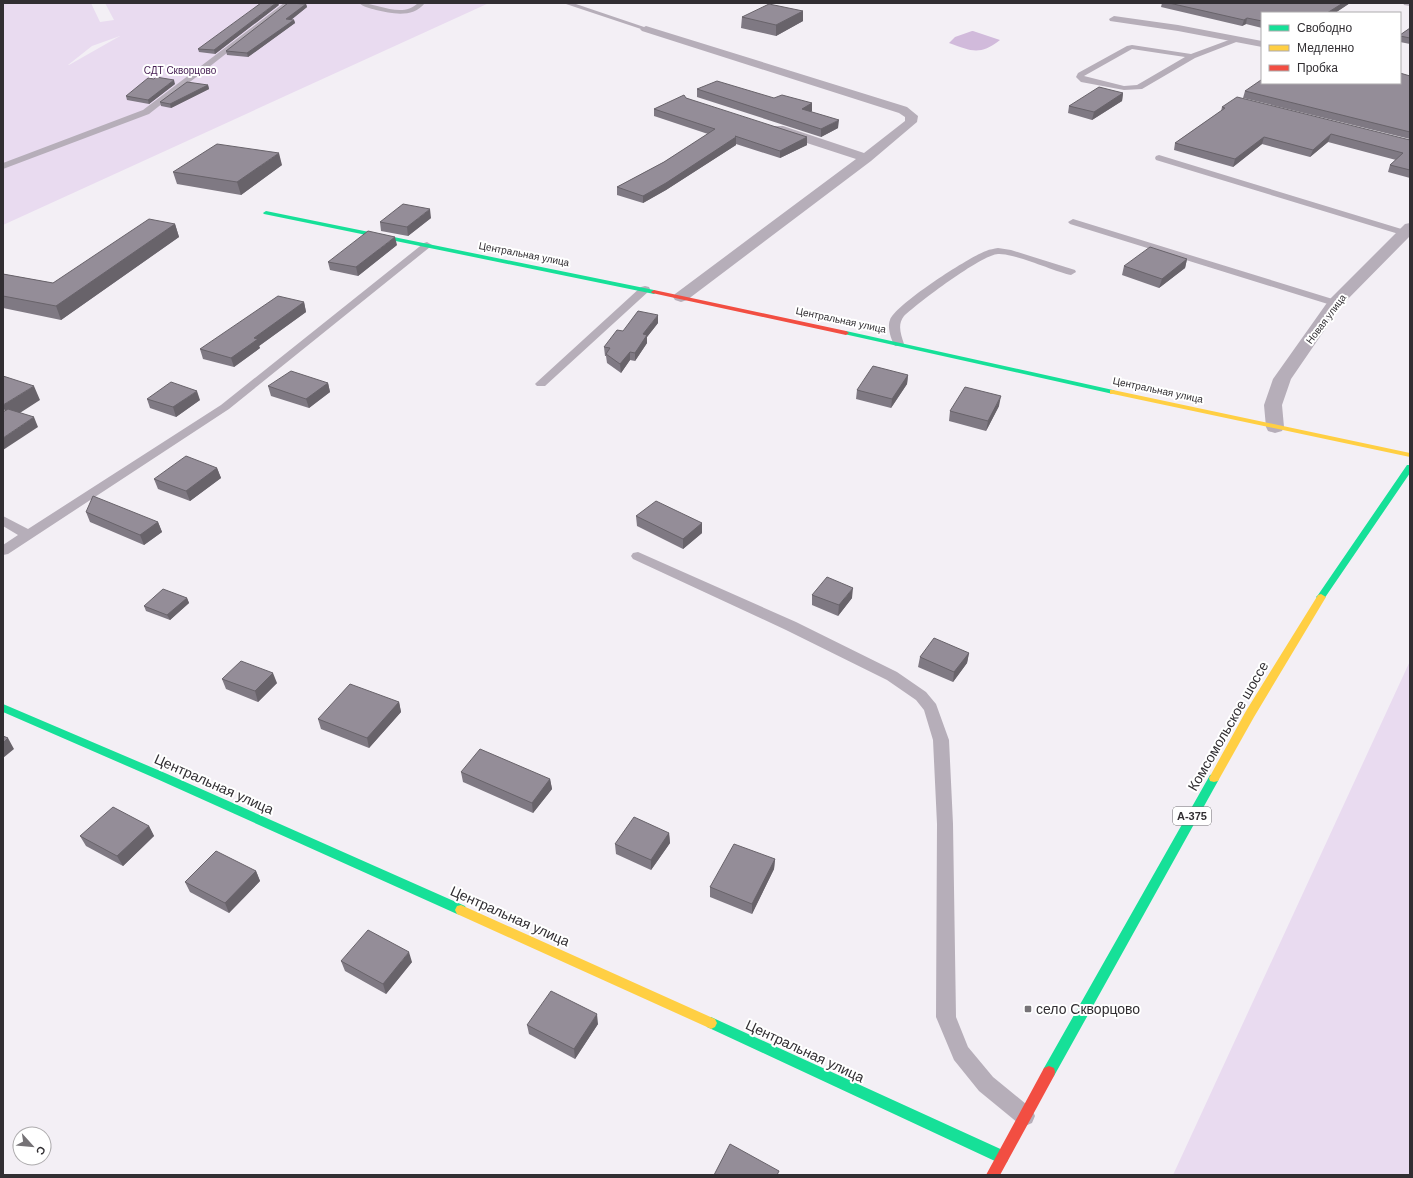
<svg xmlns="http://www.w3.org/2000/svg" width="1413" height="1178" font-family="Helvetica,sans-serif">
  <style>
    .green { fill: #e9dbf0; fill-rule: evenodd }
    .water { fill: #d1badb }
    .lines { fill: none; stroke-linecap: round; stroke-linejoin: round }
    .lane { fill: #b6aeb9; fill-rule: evenodd }
    .street { fill: #b6aeb9; fill-rule: evenodd }
    .fast { fill: #16e098; fill-rule: evenodd }
    .slow { fill: #ffcf43; fill-rule: evenodd }
    .jam { fill: #f24e42; fill-rule: evenodd }
    .wall { fill: #7f7983 }
    .shaded-wall { fill: #68636a }
    .building { fill: #948d98; stroke: #68636a }
    .poi-dot { fill: #757276; stroke: #fff; stroke-width: 1.5 }
    .labels { text-anchor: middle; dominant-baseline: central; stroke-width: 4; stroke-linejoin: round; paint-order: stroke }
    .far-park-label { font-size: 10px; fill: #431b51; stroke: #fff }
    .far-street-label { font-size: 10px; fill: #312e32; stroke: #fff }
    .shield { fill: #fff; stroke: #6f6d70; stroke-width: 1 }
    .shield-label { font-size: 11px; font-weight: bold; fill: #312e32 }
    .near-street-label { font-size: 14px; fill: #312e32; stroke: #fff }
    .near-poi-label { font-size: 14px; fill: #312e32; stroke: #fff; text-anchor: start }
  </style>
  <rect width="100%" height="100%" fill="#f3eff5"/>
  <!-- green -->
  <path class="green" d="M3 3H91L100 22 114 20 105 3H489L3 225ZM120 36 69 65H68L92 46Z
    M1410 661V1175H1173Z"/>
  <!-- water -->
  <path class="water" d="M972 31H973L1000 40C979 56 972 51 949 43L955 37Z"/>
  <g class="lines">
    <!-- lane -->
    <path class="lane" d="M284 3H291L149 114 3 169V163L143 110Z
      M359 3C378 3 402 19 418 3H425C413 18 393 14 376 10 370 8 363 7 359 3Z
      M563 3H573L650 29 646 31 644 30Z
      M1237 37H1240L1244 39 1195 58 1142 89 1124 90 1081 82 1076 77 1078 73 1127 46 1132 45 1191 54ZM1132 49 1185 57 1137 85 1124 86 1084 76Z
      M1159 155 1408 231 1410 233 1405 236 1402 235 1156 160 1155 158 1156 156Z
      M1073 219 1339 301 1340 303 1335 306 1331 305 1070 224 1068 222Z
      M427 242 432 245 430 247 229 409 8 554 3 555V545L18 535 3 526V516L28 529 221 405 424 243Z
      M998 248 1011 250 1075 270 1076 272 1071 275C1053 271 1014 253 998 254 981 255 918 303 904 316 897 325 901 334 904 344L903 346H895C891 340 887 327 890 320 896 304 969 257 986 251 990 249 994 249 998 248Z
      M645 286 649 287 650 289 649 291 545 386H537L535 384 537 382 641 287Z
      M638 552 796 622 897 672 926 692 936 704 949 740 953 824 956 1017 968 1047 993 1077 1032 1109 1035 1116 1032 1123 1025 1126 1018 1123 979 1091 954 1060 936 1017 937 824 933 740 924 710 916 700 887 680 786 630 633 559 631 556 633 553Z"/>
    <!-- street -->
    <path class="street" d="M1403 3H1410V6L1404 5Z
      M1114 16 1178 25 1262 41V47L1178 31 1110 21 1109 19Z
      M646 26 907 107 918 116 917 122 871 161 687 300 681 302 675 300 673 297 675 294 856 159 773 132 771 129 773 126H783L864 153 905 121V117L899 113 642 31 640 29Z
      M1410 223V236L1341 306 1291 379 1282 405 1284 427 1282 431 1275 433 1268 431 1266 427 1264 405 1273 379 1329 300 1405 224Z"/>
    <!-- fast -->
    <path class="fast" d="M266 211 654 290 657 292 654 294 264 214 263 213Z
      M846 331 1113 390 1117 392 1113 394 844 334V332Z
      M1407 465H1410V473L1324 599H1318L1316 597 1318 595Z
      M3 704 165 773 465 906 467 910 465 914 461 915 457 914 157 779 3 712Z
      M1214 774 1218 775 1219 778 1218 781 1054 1076 1049 1078 1044 1076 1043 1072 1044 1068 1210 775Z
      M711 1017 1007 1152 1009 1157 1007 1162 1002 1164 997 1162 707 1027 705 1023 707 1019Z"/>
    <!-- slow -->
    <path class="slow" d="M1110 390H1113L1410 453V457L1113 394H1110Z
      M1321 594 1326 597 1254 717 1218 781 1214 782 1210 781 1209 778 1246 711 1318 595Z
      M461 905 715 1019 717 1023 715 1027 711 1029 707 1027 457 914 455 910 457 906Z"/>
    <!-- jam -->
    <path class="jam" d="M654 290 846 331 849 333 846 335 652 293 651 292Z
      M1049 1066 1054 1068 1055 1072 1054 1076 1000 1175H986L1044 1068Z"/>
  </g>
  <!-- wall -->
  <path class="wall" d="M1162 3H1350L1335 13H1262V28L1246 24 1242 26 1161 7Z
    M306 4 307 7 291 20H294L295 23 248 57 227 55 226 51Z
    M279 5 215 54 199 52 198 49Z
    M803 11V21L776 36 741 28 742 17Z
    M1410 28V44L1400 42V35Z
    M1410 76V139L1243 98 1245 91 1262 83Z
    M175 84 149 104 127 100 126 96Z
    M208 85 209 89 171 108 161 106 160 102Z
    M697 89 812 103V111L811 112 838 128 821 137 697 97Z
    M1123 93 1122 101 1092 120 1068 113 1069 106Z
    M686 98 807 145 780 158 736 144V145L666 190 643 203 617 195V187L664 162 708 134 654 116V109Z
    M1222 107 1410 140V178L1388 172 1390 165 1396 160 1328 142 1310 157 1262 144 1233 167 1174 150 1175 143 1221 111Z
    M282 165 241 195 177 184 173 172Z
    M431 218 408 236 381 231 380 222Z
    M175 224 179 237 61 320 3 308V274L53 283Z
    M397 245 358 276 330 270 328 262Z
    M1187 259 1185 268 1159 288 1122 275 1124 266Z
    M304 302 306 312 259 346 260 348 234 367 203 359 200 349Z
    M658 323 647 337V343L635 361 630 360 621 373 607 363 606 356H605L604 347 623 331Z
    M908 375 907 384 891 408 856 399 857 390Z
    M328 383 330 392 309 408 271 396 268 386Z
    M147 399 200 400 176 417 150 408Z
    M999 406 986 431 949 421 950 411Z
    M217 468 221 478 190 501 158 489 154 479Z
    M86 512 158 522 162 532 144 545 90 522Z
    M636 516 702 523V533L683 549 637 526Z
    M812 595 852 598 838 616 812 605Z
    M187 598 189 603 170 620 146 611 144 606Z
    M969 653 967 663 953 682 918 667 920 657Z
    M222 679 277 683 258 702 226 689Z
    M399 702 401 712 369 748 321 729 318 719Z
    M461 772 550 779 552 789 533 813 463 782Z
    M149 826 154 836 123 866 86 846 80 836Z
    M669 833 670 843 651 870 616 854 615 844Z
    M775 859 774 869 752 914 710 897V887Z
    M256 871 260 881 229 913 190 892 185 882Z
    M341 961 412 962 386 994 345 971Z
    M598 1024 575 1059 529 1034 527 1025Z"/>
  <!-- shaded-wall -->
  <path class="shaded-wall" d="M276 3H278L279 5 215 54 214 50Z
    M1343 3H1350L1335 13H1327Z
    M306 4 307 7 287 23 286 19Z
    M803 11V21L776 36V25Z
    M1247 18 1246 24 1242 26 1244 20Z
    M294 20 295 23 248 57 247 53Z
    M174 80 175 84 149 104 148 100Z
    M208 85 209 89 171 108 170 104Z
    M1123 93 1122 101 1092 120 1094 112Z
    M812 103V111L801 117 802 109Z
    M839 120 838 128 821 137V129Z
    M1331 134 1328 142 1310 157 1313 150Z
    M736 137V145L666 190 643 203V196Z
    M807 137V145L780 158V151Z
    M1264 137 1262 144 1233 167 1235 159Z
    M279 153 282 165 241 195 237 182Z
    M430 209 431 218 408 236 407 227Z
    M175 224 179 237 61 320 56 306Z
    M395 237 397 245 358 276 356 267Z
    M1187 259 1185 268 1159 288 1162 279Z
    M304 302 306 312 259 346 260 348 234 367 231 358 254 338Z
    M658 315V323L647 337V343L635 361V353L643 334Z
    M630 352V360L621 373 620 364Z
    M908 375 907 384 891 408 892 399Z
    M328 383 330 392 309 408 306 399Z
    M34 386 40 400 9 420 3 407V405Z
    M197 391 200 400 176 417 173 407Z
    M1001 396 999 406 986 431 988 421Z
    M34 417 38 427 3 450V438Z
    M217 468 221 478 190 501 186 491Z
    M158 522 162 532 144 545 140 535Z
    M702 523V533L683 549V539Z
    M853 588 852 598 838 616 839 605Z
    M187 598 189 603 170 620 167 615Z
    M969 653 967 663 953 682 954 672Z
    M273 673 277 683 258 702 255 691Z
    M399 702 401 712 369 748 367 738Z
    M8 738 14 749 3 758V743Z
    M550 779 552 789 533 813 532 803Z
    M149 826 154 836 123 866 117 856Z
    M669 833 670 843 651 870V860Z
    M775 859 774 869 752 914V904Z
    M256 871 260 881 229 913 225 903Z
    M409 952 412 962 386 994 383 984Z
    M597 1014 598 1024 575 1059 574 1049Z"/>
  <!-- building -->
  <path class="building" d="M261 3H276L214 50 198 49Z
    M288 3 306 4 286 19 294 20 247 53 226 51Z
    M1169 3H1343L1327 13H1262V21L1247 18 1244 20Z
    M769 4 803 11 776 25 742 17Z
    M1410 28V38L1400 36V35Z
    M1400 73 1410 76V132L1245 91 1261 80 1262 81V83H1400Z
    M156 77 174 80 148 100 126 96 148 78 154 79Z
    M717 81 774 98 782 95 812 103 802 109 839 120 821 129 697 89Z
    M187 82 208 85 170 104 160 102Z
    M1099 87 1123 93 1094 112 1069 106Z
    M684 95 686 98 807 137 780 151 735 136 736 137 666 183 643 196 617 187 664 162 715 129 654 109Z
    M1237 97 1410 140V170L1390 165 1403 153 1331 134 1313 150 1264 137 1235 159 1175 143 1225 108 1222 107Z
    M217 144 279 153 237 182 173 172Z
    M403 204 430 209 407 227 380 222Z
    M149 219 175 224 56 306 3 296V274L53 283Z
    M368 231 395 237 356 267 328 262Z
    M1150 247 1187 259 1162 279 1124 266Z
    M278 296 304 302 254 338 258 339 231 358 200 349Z
    M638 311 658 315 643 334 647 335 635 353 630 352 620 364 606 354 610 348 604 347 617 330 623 331Z
    M873 366 908 375 892 399 857 390Z
    M291 371 328 383 306 399 268 386Z
    M3 376 34 386 3 405Z
    M171 382 197 391 173 407 147 399Z
    M965 387 1001 396 988 421 950 411Z
    M8 409 34 417 3 438V412Z
    M186 456 217 468 186 491 154 479Z
    M93 496 158 522 140 535 86 512Z
    M656 501 702 523 683 539 636 516Z
    M827 577 853 588 839 605 812 595Z
    M163 589 187 598 167 615 144 606Z
    M934 638 969 653 954 672 920 657Z
    M241 661 273 673 255 691 222 679Z
    M350 684 399 702 367 738 318 719Z
    M3 736 8 738 3 743Z
    M480 749 550 779 532 803 461 772Z
    M113 807 149 826 117 856 80 836Z
    M634 817 669 833 651 860 615 844Z
    M734 844 775 859 752 904 710 887Z
    M216 851 256 871 225 903 185 882Z
    M368 930 409 952 383 984 341 961Z
    M551 991 597 1014 574 1049 527 1025Z
    M730 1144 779 1171 777 1175H714Z"/>
  <!-- markers -->
  <rect class="poi-dot" x="1024" y="1005" width="8" height="8" rx="2"/>
  <g class="labels">
    <!-- far-park labels -->
    <g class="far-park-label">
      <text x="180" y="70">СДТ Скворцово</text>
    </g>
    <!-- far-street labels -->
    <g class="far-street-label">
      <text transform="translate(524 254) rotate(11)">Центральная улица</text>
      <text transform="translate(1326 319) rotate(-53)">Новая улица</text>
      <text transform="translate(841 320) rotate(12)">Центральная улица</text>
      <text transform="translate(1158 390) rotate(12)">Центральная улица</text>
    </g>
    <!-- shield labels -->
    <rect class="shield" x="1173" y="807" width="38" height="18" rx="3"/>
    <g class="shield-label">
      <text x="1192" y="816">А-375</text>
    </g>
    <!-- near-street labels -->
    <g class="near-street-label">
      <text transform="translate(1228 726) rotate(-60)">Комсомольское шоссе</text>
      <text transform="translate(214 784) rotate(24)">Центральная улица</text>
      <text transform="translate(510 916) rotate(24)">Центральная улица</text>
      <text transform="translate(805 1051) rotate(25)">Центральная улица</text>
    </g>
    <!-- near-poi labels -->
    <g class="near-poi-label">
      <text x="1036" y="1009">село Скворцово</text>
    </g>
  </g>
  <!-- border -->
  <rect width="1413" height="1178" fill="none" stroke="#312e32" stroke-width="8"/>
  <!-- legend -->
  <rect x="1261" y="12" width="140" height="72" fill="#ffffff" stroke="#adabad"/>
  <rect x="1269" y="25" width="20" height="6" fill="#16e098" stroke="#adabad"/>
  <text x="1297" y="32" font-size="12" fill="#312e32">Свободно</text>
  <rect x="1269" y="45" width="20" height="6" fill="#ffcf43" stroke="#adabad"/>
  <text x="1297" y="52" font-size="12" fill="#312e32">Медленно</text>
  <rect x="1269" y="65" width="20" height="6" fill="#f24e42" stroke="#adabad"/>
  <text x="1297" y="72" font-size="12" fill="#312e32">Пробка</text>
  <!-- north arrow -->
  <g transform="translate(32 1146) rotate(117)"><circle r="19" fill="#ffffff" stroke="#adabad"/>
  <path d="M0-3L7 15L0 10L-7 15Z" fill="#757276"/>
  <text y="-6" font-size="11" font-weight="bold" text-anchor="middle" fill="#312e32">С</text>
  </g>
</svg>
